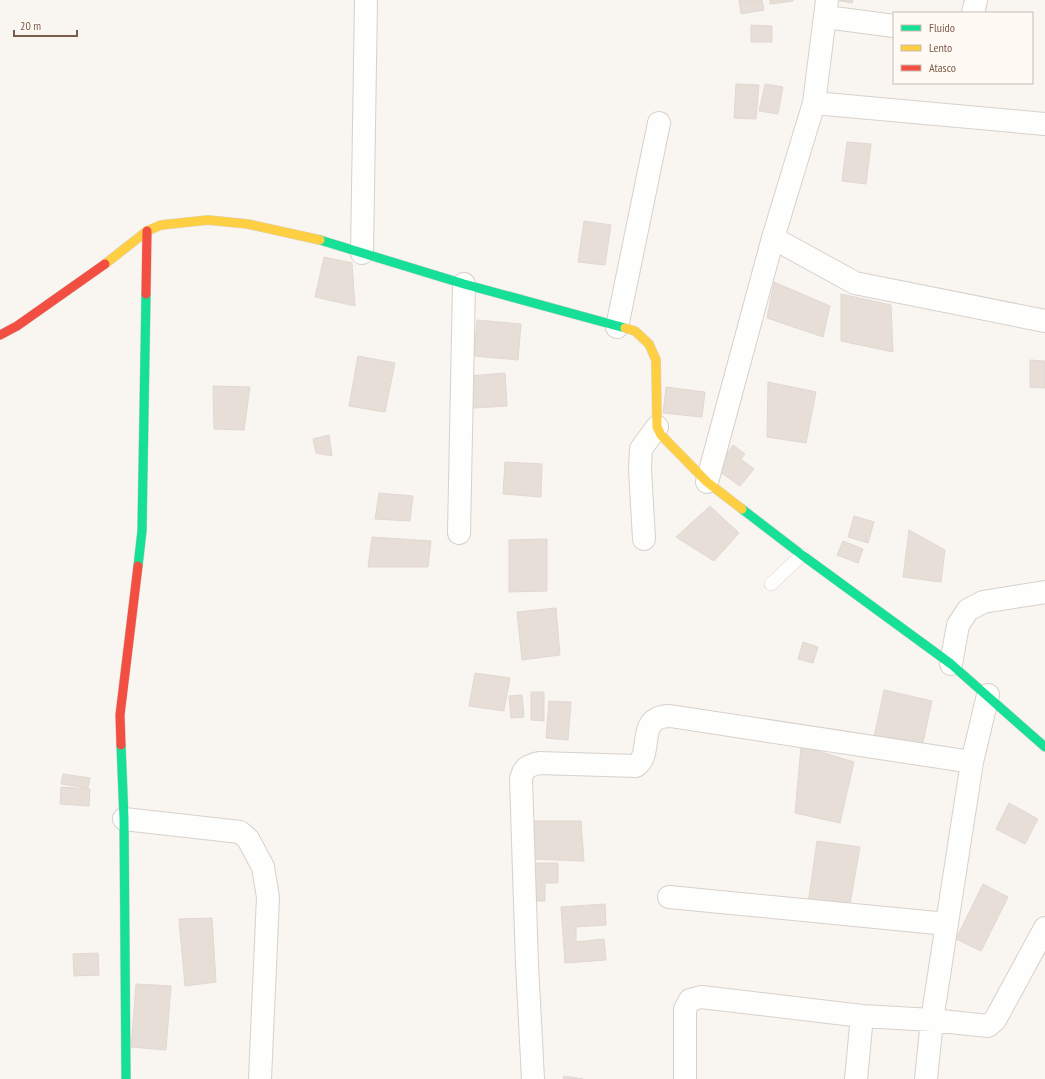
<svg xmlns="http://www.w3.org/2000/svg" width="1045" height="1079" font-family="'PT Sans Narrow',sans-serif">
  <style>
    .building { fill: #e6ded7; stroke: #e2d8d2 }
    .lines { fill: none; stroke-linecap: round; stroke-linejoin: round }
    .lane-casing { stroke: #d7d1cb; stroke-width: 14 }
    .street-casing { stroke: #d7d1cb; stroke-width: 24 }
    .fast-casing { stroke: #d9d2cb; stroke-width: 10 }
    .slow-casing { stroke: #d9d2cb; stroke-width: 10 }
    .jam-casing { stroke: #d9d2cb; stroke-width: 10 }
    .lane { stroke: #fefefd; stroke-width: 13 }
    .street { stroke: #fefefd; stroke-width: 22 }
    .fast { stroke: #16e098; stroke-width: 9 }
    .slow { stroke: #ffcf43; stroke-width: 9 }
    .jam { stroke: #f24e42; stroke-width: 9 }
  </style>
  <rect width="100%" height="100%" fill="#f9f5f0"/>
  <!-- building -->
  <path class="building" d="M739 0H762L764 10 741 14Z
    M770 0H793V1L770 4Z
    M835 0H853L852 3Z
    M751 25 772 26V42H751Z
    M736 84 759 85 756 119 734 118Z
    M765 84 783 87 778 114 759 111Z
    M847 142 871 144 866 184 842 181Z
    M584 221 611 225 605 265 578 262Z
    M324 257 352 263 355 306 315 297Z
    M774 282 830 306 823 337 767 318Z
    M841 294 891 305 893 352 841 341Z
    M477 320 521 324 518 360 474 356Z
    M358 356 395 363 385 412 349 406Z
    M1030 360 1045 361V388L1030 387Z
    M505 373 507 406 472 408 470 376Z
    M768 382 816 392 806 443 767 437Z
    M213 386 250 387 244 430 214 429Z
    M666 387 705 392 702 417 663 413Z
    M329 435 332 456 316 453 313 439Z
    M733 445 745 454 741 459 754 469 740 486 716 469Z
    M505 462 542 464 541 497 503 494Z
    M379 493 413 496 410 521 375 519Z
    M710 506 739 533 714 561 676 537Z
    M854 516 874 522 868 543 848 537Z
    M909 530 945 550 941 582 903 577Z
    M372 537 431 541 428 567H368Z
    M547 539V591L509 592V540Z
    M843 541 863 549 858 563 837 555Z
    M556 608 560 655 522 660 517 612Z
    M803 642 818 647 813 663 798 659Z
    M475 673 510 678 504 711 469 706Z
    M884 690 932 701 922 747 874 737Z
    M531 692H544V721L531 720Z
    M522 695 524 717 511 718 509 696Z
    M549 701 571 702 568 740 546 738Z
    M801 746 854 762 840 823 795 813Z
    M63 774 90 778 88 788 61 784Z
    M61 787 90 789 89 806 60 804Z
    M1009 803 1038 819 1025 844 996 829Z
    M531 821H581L584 861 531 859Z
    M817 841 860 847 850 904H808Z
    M527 863H558V883H545V901H527Z
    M983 884 1008 897 981 951 956 939Z
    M605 904 606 925 576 927V942L604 939 606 960 565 963 561 907Z
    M212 918 216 982 185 986 179 919Z
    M98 953 99 975 74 976 73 954Z
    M136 984 171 986 166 1050 131 1047Z
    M564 1076 583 1079H563Z"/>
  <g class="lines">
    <!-- lane casing -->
    <g class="lane-casing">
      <path id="lane" d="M771 584 802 555"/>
    </g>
    <!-- street casing -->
    <g class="street-casing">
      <path id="street" d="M973 13 976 0
        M826 17 894 26
        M814 103 1045 124
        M773 238 855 283 1045 321
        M362 253 366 0
        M617 327 659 123
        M707 482 773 238 814 103 827 0
        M459 533 464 284
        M644 539 640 469 641 449 657 427
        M951 664 958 625 968 610 983 602 1045 592
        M124 819 240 832 248 839 263 867 268 897 260 1079
        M669 897 947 924
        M533 1079 527 964 521 779C524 767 528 766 539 763L636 766C655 752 634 717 670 716L972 762
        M685 1079V1009L690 1000 701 997 862 1016 932 1020 988 1026 995 1020 1045 928
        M856 1079 862 1016
        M926 1079 932 1020 972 762 988 695"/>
    </g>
    <!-- fast casing -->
    <g class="fast-casing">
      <path id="fast" d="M320 240 464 284 625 328
        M742 509 802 555 951 664 1045 747
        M138 566 142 531 146 294
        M121 745 124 819 126 1079"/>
    </g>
    <!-- slow casing -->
    <g class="slow-casing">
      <path id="slow" d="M105 264 147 231 161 225 208 220 248 224 320 240
        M625 328 635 331 649 344 656 360 657 427 661 435 707 482 742 509"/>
    </g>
    <!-- jam casing -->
    <g class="jam-casing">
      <path id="jam" d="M146 294 147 231
        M0 335 17 326 105 264
        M121 745 120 715 138 566"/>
    </g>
    <!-- lane -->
    <use href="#lane" class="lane"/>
    <!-- street -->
    <use href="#street" class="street"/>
    <!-- fast -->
    <use href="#fast" class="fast"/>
    <!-- slow -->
    <use href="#slow" class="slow"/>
    <!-- jam -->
    <use href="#jam" class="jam"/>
  </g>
  <!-- legend -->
  <rect x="893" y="12" width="140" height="72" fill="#fffaf3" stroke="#cabbb1"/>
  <rect x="901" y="25" width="20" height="6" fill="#16e098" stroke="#cabbb1"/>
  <text x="929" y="32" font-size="12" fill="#7a5c4d">Fluido</text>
  <rect x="901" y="45" width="20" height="6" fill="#ffcf43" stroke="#cabbb1"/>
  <text x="929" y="52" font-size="12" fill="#7a5c4d">Lento</text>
  <rect x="901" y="65" width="20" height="6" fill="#f24e42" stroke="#cabbb1"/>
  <text x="929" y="72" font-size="12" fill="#7a5c4d">Atasco</text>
  <!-- scale -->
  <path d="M14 30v6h63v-6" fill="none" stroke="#7a5c4d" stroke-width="2"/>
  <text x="20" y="30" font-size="12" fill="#7a5c4d" stroke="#fffaf3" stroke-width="3" paint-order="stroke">20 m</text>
</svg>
